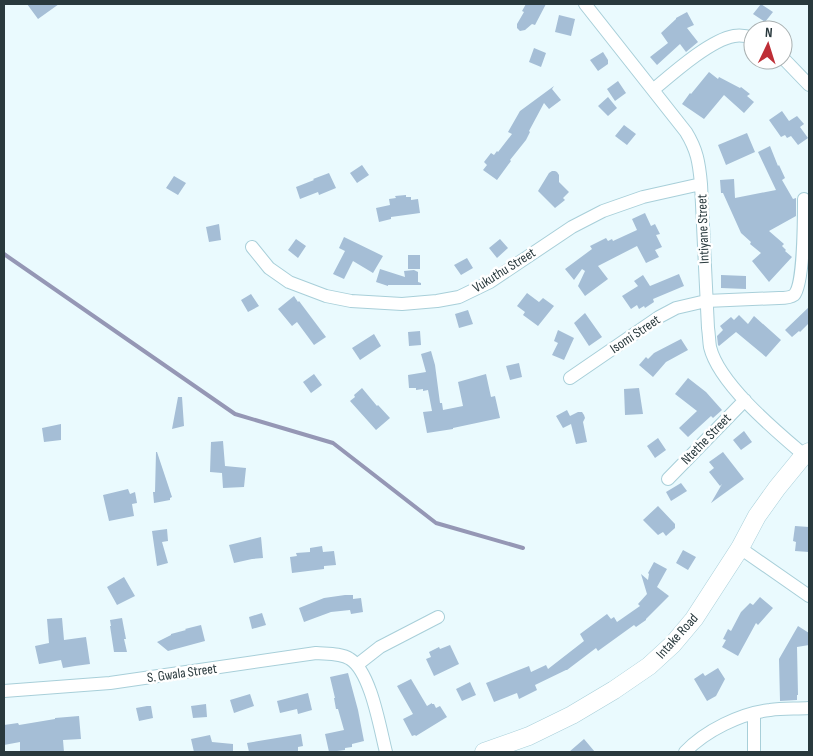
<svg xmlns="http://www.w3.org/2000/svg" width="813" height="756" font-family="'Sofia Sans Condensed',sans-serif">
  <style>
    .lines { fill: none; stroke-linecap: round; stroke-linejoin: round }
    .stream { stroke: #9597b5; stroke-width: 4 }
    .building { fill: #a5bed6 }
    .street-casing { stroke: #a8cfd9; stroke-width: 14 }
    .secondary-casing { stroke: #a8cfd9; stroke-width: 19 }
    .street { stroke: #fff; stroke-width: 12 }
    .secondary { stroke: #fff; stroke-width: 18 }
    .labels { text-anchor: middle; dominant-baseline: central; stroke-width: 5; stroke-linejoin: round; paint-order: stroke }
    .street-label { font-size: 14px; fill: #29393d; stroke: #fff }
  </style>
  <rect width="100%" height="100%" fill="#eafafe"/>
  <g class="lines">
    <!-- stream -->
    <path class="stream" d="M4 254 235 414 333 443 436 523 523 548"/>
  </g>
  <!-- building -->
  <path class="building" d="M27 4H59L38 19Z
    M526 4H546L535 25 532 24 525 30 520 31 517 28V24L524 12 522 11Z
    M761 4 773 12 765 22 753 14Z
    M687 12 694 25 687 28 698 42 686 52 680 44 657 65 650 57 668 43 661 33 676 19V18Z
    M559 15 575 19 571 36 555 32Z
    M534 48 546 53 541 67 529 62Z
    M603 52 608 60V64L598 71 590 60Z
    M709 72 718 79 719 77 740 88 741 87 750 94 747 96 754 102 744 113 724 95 704 119 682 104 690 93 691 94Z
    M618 81 626 93 615 101 607 89Z
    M554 86 552 89 561 100 549 109 544 103 529 131 530 132 526 140 510 160 511 161 497 180 483 170 487 165 484 162 491 153 494 155 497 151 498 152 512 134 508 132 520 111Z
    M608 97 617 108 608 116 598 106Z
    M782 111 789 121 797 116 804 124 800 127 808 138 798 145 791 136 787 138 785 135 781 137 769 120Z
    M624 125 636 134 627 145 615 136Z
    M747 133 755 152 726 165 718 145Z
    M770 146 778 166 779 165 785 178 782 180 793 199 796 198V216L769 231 784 244 782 246 786 250 785 251 792 257 769 282 752 261 761 253 750 244 751 242 741 233 723 193H721L720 180 734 179 735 198 776 190 758 152Z
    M362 165 369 175 357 183 350 173Z
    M552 171H555L557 172 559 175V182L569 192 563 198 565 200 555 208 538 191 549 173Z
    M329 173 336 188 319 195 318 192 300 199 296 187 314 180 313 179Z
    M174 176 186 183 178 195 166 188Z
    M406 195V197H411V200L418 199 420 213 391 217V219L379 222 376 208 390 205 389 199 396 198 395 196Z
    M645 213 651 226 655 224 660 234 656 235 662 247 655 250 659 257 646 263 637 246 598 266 608 279 585 296 578 286 585 271 582 269 574 280 565 269 592 249 590 246 606 238 608 241 612 239 613 241 637 230 632 219Z
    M219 224 221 240 209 242 206 227Z
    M344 237 383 256 373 273 353 261 344 279 333 274 345 251 339 248Z
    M296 239 306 246 298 258 288 250Z
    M500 239 508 248 497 258 489 248Z
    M408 255H420V269H408Z
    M467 258 473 268 461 275 454 265Z
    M380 269 405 277 404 271 414 270 418 272V282L421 283V285H388V286L376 282Z
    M679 274 684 286 653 299 654 302 645 308 644 306 639 309 637 305 631 309 622 296 638 286 634 281 643 275 650 286Z
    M721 275 746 276V289L721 288Z
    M527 293 539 302 543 298 554 306 538 326 523 315 525 312 517 306Z
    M251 294 259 306 248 312 241 300Z
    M294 296 298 302 299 301 326 337 314 345 297 322 292 326 278 309Z
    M809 307V323L800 332 799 331 792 337 785 330Z
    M468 310 473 324 459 328 455 314Z
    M585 313 602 337 589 346 574 323Z
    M739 315 748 324 754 316 781 340 766 357 736 332 719 346 718 345 717 336 723 330 720 326 731 317 734 320Z
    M558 330 574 338 564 360 552 355 558 343 554 341Z
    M420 331 421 345 409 346 408 332Z
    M374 334 381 346 360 360 352 348Z
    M681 339 688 350 666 362 653 377 639 365 646 357 648 359 654 353Z
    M431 351 435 365 440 403H442L443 410 463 406 458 382 486 374 491 397 495 396 500 418 453 428V429L427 433 423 412 432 411 428 390 423 391V389L416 390V388H409L408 375 426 372 421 354Z
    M519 363 522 377 510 380 506 366Z
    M314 374 322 385 311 393 303 382Z
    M688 378 706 392 722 410 713 418 711 416 688 437 679 428 697 411 675 394Z
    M362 388 377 406 378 405 390 418 376 430 350 401 355 397 354 395Z
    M639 388 643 414 625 415 624 389Z
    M178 397H182L184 426 172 429Z
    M567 410 570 416 578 412H582L584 415 585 418 583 422 587 442 576 444 571 424 563 428 556 416Z
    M61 424V440L44 442 42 428Z
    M744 431 752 442 741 450 733 440Z
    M658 438 666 450 655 458 647 446Z
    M223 441 225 466 246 468 244 487 223 488 222 473 210 472 211 442Z
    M156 452H157L172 497 170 498V500L154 503 153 492H155Z
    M723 452 744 479 711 503 722 484 720 486 709 472 714 468 709 462Z
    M681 483 687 491 671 501 666 492Z
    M128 489 130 494 135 492 137 503 132 504 134 516 109 521 103 495Z
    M658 506 675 524V528L666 536 663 532 658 535 643 520Z
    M795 526 809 527V552L795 551 796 542 793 541Z
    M167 529 168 541 162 542 168 563 157 566 152 531Z
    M261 537 263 558 252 559 234 563 229 545Z
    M322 546 323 552 334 551 336 565 324 566V569L292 573 290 557 297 556 296 553 310 552V548Z
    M683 550 696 557 688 570 676 563Z
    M654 562 667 569 657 587 669 596 646 619V620L636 627 634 625 598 651 596 648 567 670H566L535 685 537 690 519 699 517 693 494 702 486 683 529 666 531 672 546 665 548 669 584 641 580 634 607 614 611 619 614 617 617 622 640 606 638 604 647 594 641 574 648 580 649 574 648 573Z
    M124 577 135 596 117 605 107 587Z
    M345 595H353V599L361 598 363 612 351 614 350 610 331 612 304 622 299 608 324 598Z
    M760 597 773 608 758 625 756 623 738 656 722 647 726 640 723 639 728 629 731 631 741 612 750 603 753 605Z
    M262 613 266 625 252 629 249 617Z
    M62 618 64 640 86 637 90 664 75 666 63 668 61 660 39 664 35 646 49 643 47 619Z
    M122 618 126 639H124L127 652H114L110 626H111L110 620Z
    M201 625 205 641 168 651 157 642 171 635V634L186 630 185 629Z
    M798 626 809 633V645L797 647 798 695H797V700L780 701 779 659Z
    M450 645 459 664 434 676 426 659 431 657 429 652 439 647 440 649Z
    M718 668 725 679 716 696 707 701 694 679 703 673 705 676Z
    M348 673 358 710 364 741 352 744V747L345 748V750L329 752 325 734 344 730 338 709H336L334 698H335L330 677Z
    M411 679 427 706 432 703V704H434L436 708 440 706 447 717 416 736 415 735 412 736 403 719 413 714 397 686Z
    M470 682 476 695 462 701 456 689Z
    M308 693 312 710 298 714 297 709 280 713 277 701Z
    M250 694 254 706 234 713 230 700Z
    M206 704 207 717 193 718 191 706Z
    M147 706H151L153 718 139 721 136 708Z
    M79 716 81 739 63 740 64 752H20V742L4 745V725L18 723 19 725 55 719V718Z
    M301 734 303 746 298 747V751L292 752H249L247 743Z
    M210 735 212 742 233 744V752H194L191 739Z
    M584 739 595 752H569Z"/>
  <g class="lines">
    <!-- street casing -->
    <g class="street-casing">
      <path id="street" d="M585 4 686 132C697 150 699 162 701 184L708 328C709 334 709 341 710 347 719 384 776 431 804 455
        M783 58 809 85
        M653 90C672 74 710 40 734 36 740 35 747 36 753 38
        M252 247 269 268 289 282 326 296 351 301 402 304 437 301 459 297 490 282 572 227 603 211 643 197 701 184
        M570 378 659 317 676 308 706 301 779 298C783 298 790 298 794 295 804 285 804 216 804 199
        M668 479 745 400
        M740 548 809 596
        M357 665 380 647 438 617
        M4 691 110 683 316 653C327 654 341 653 350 659 371 672 380 729 386 752
        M754 713V752
        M685 752C705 731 741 713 770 710 783 708 796 709 809 708"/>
    </g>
    <!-- secondary casing -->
    <g class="secondary-casing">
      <path id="secondary" d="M484 752 529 736 572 715 614 690 649 666 673 644 694 619 740 548 757 516 777 488 804 455 809 452"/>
    </g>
    <!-- street -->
    <use href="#street" class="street"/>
    <!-- secondary -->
    <use href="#secondary" class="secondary"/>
  </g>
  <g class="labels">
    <!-- street labels -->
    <g class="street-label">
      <text transform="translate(703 229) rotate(-92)">Intiyane Street</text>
      <text transform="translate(504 270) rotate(-32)">Vukuthu Street</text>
      <text transform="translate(635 334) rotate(-34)">Isomi Street</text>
      <text transform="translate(706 439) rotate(-46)">Ntethe Street</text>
      <text transform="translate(677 636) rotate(-48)">Intake Road</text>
      <text transform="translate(182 673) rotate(-8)">S. Gwala Street</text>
    </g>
  </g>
  <!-- border -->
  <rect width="813" height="756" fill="none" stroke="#29393d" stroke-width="10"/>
  <!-- north arrow -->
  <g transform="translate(768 45) rotate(4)"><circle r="24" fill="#ffffff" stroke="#a9b0b1"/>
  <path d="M0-4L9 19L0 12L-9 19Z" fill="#be2e36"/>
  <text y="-8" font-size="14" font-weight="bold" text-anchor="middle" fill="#29393d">N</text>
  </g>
</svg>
